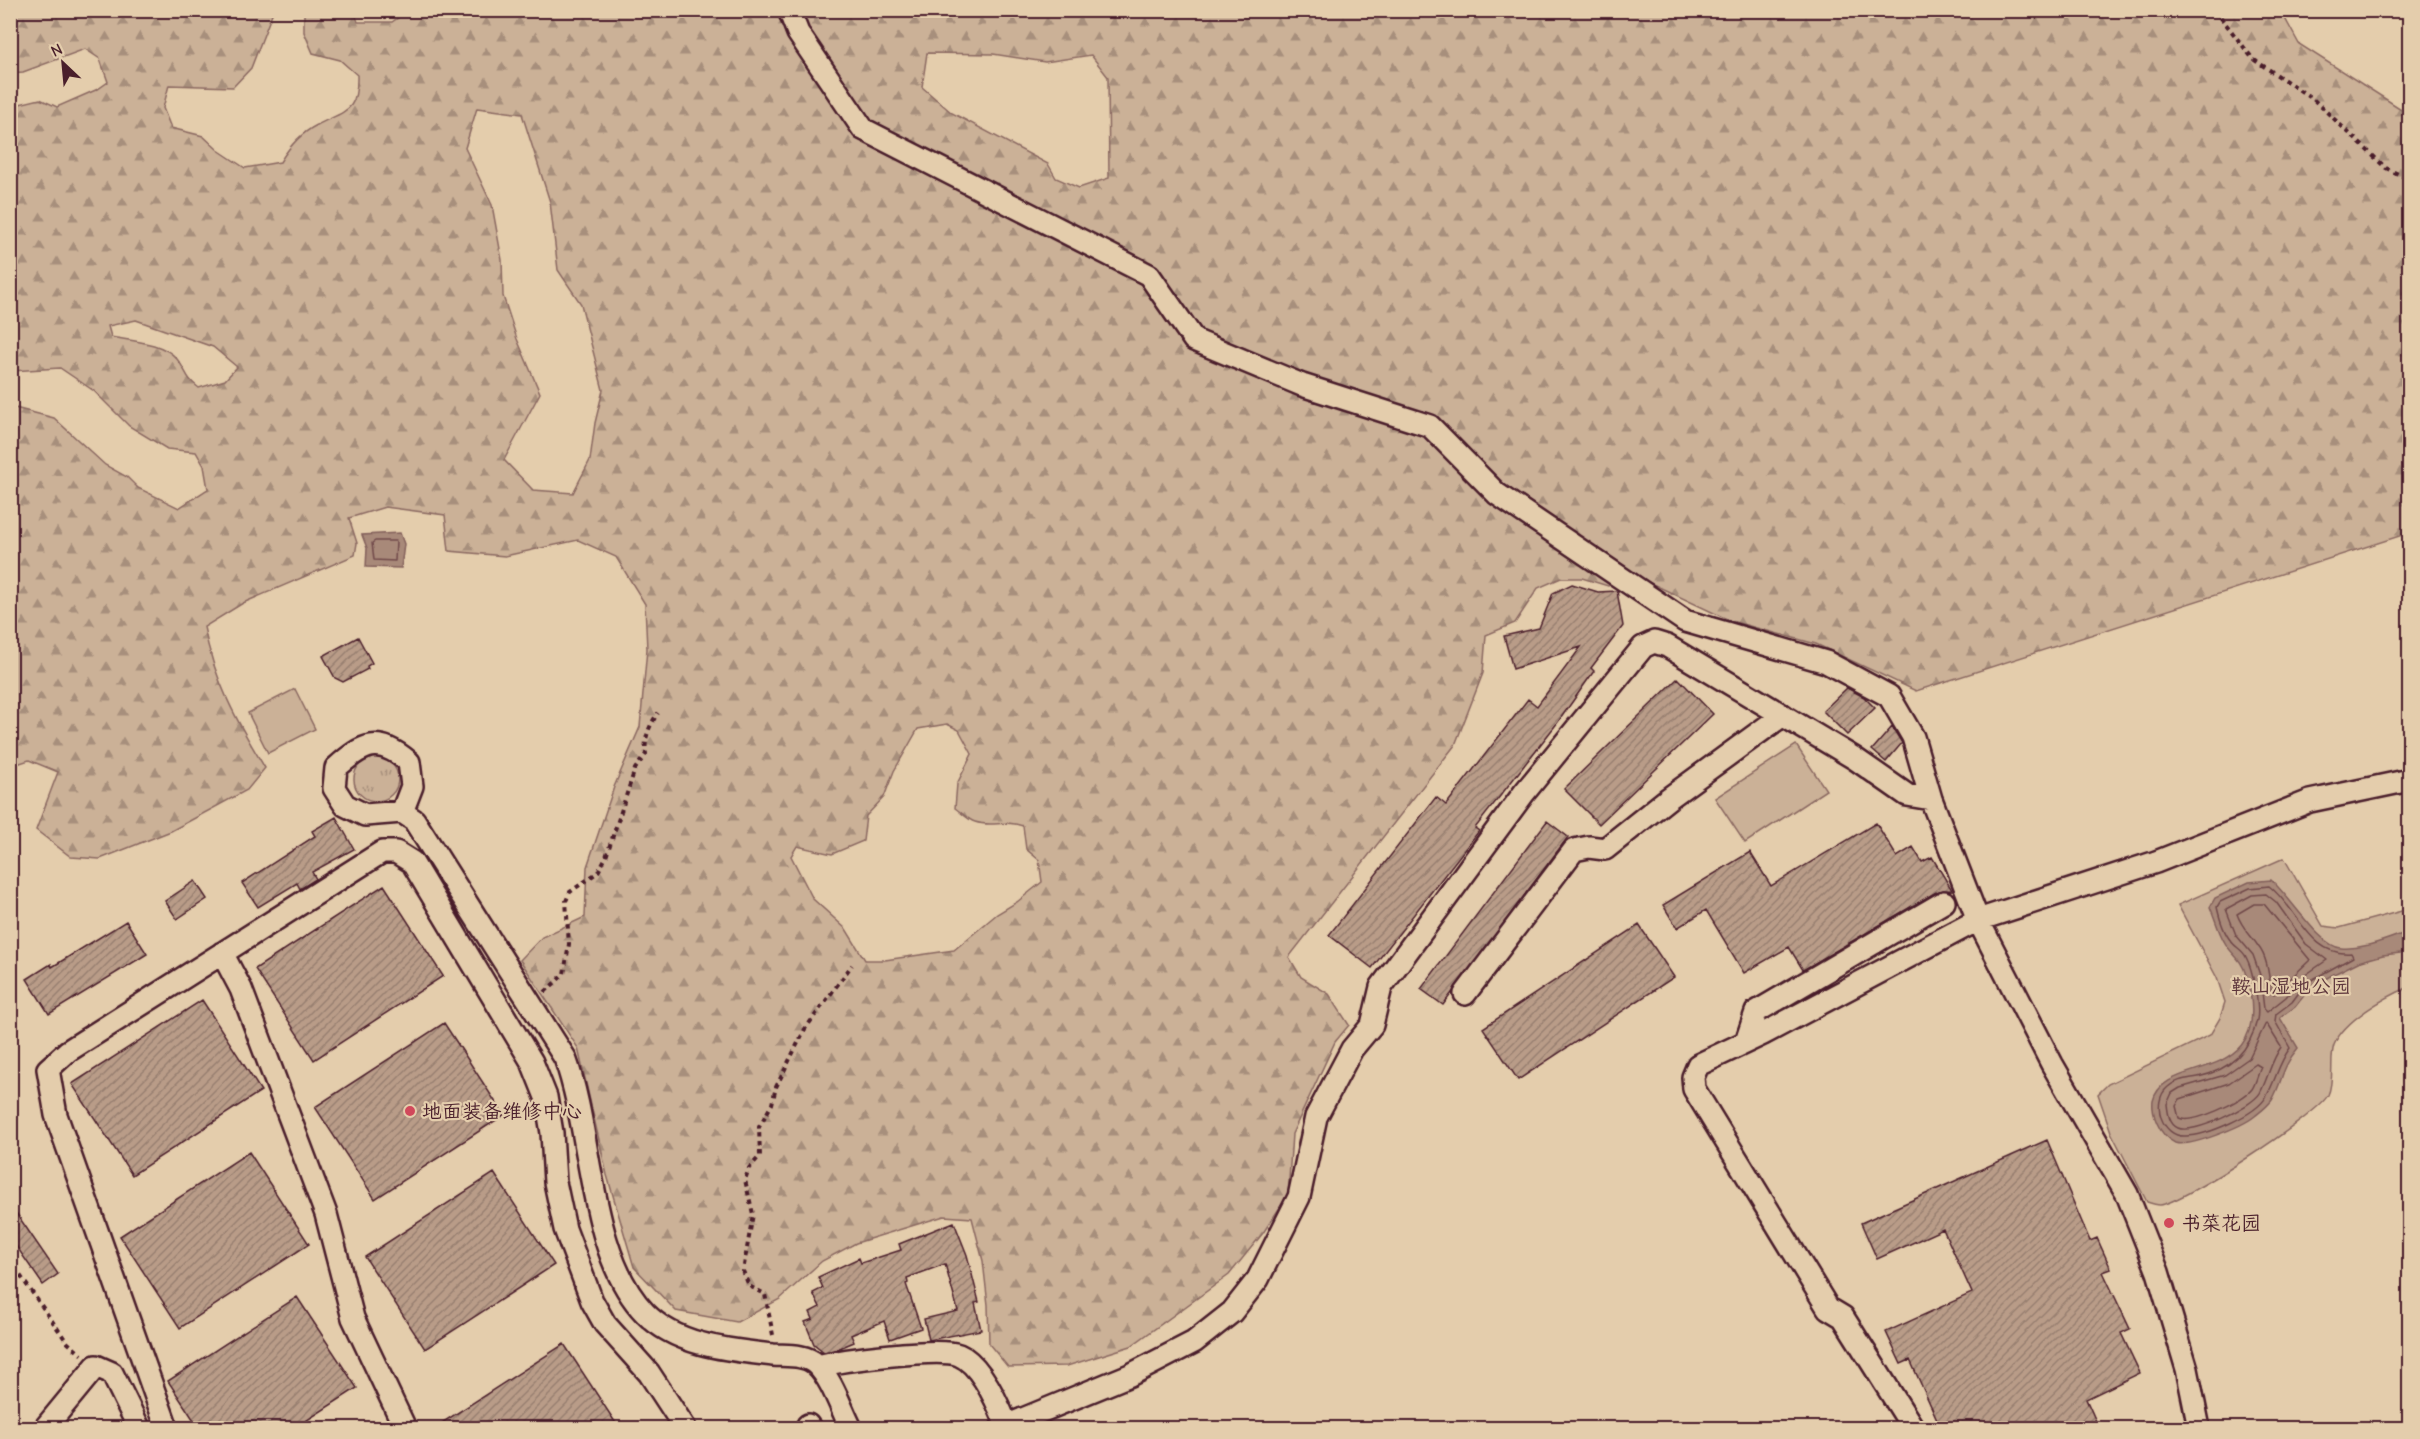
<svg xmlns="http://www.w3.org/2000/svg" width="2420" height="1439" font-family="'Comic Neue','LXGW WenKai TC',sans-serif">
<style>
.grass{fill:url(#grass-tufts);stroke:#8a6861;stroke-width:1.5}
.forest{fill:url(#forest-firs);stroke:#8a6861;stroke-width:1.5;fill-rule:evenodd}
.green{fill:#cbb197;stroke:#8a6861;stroke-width:1.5}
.water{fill:#a88979;stroke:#825f5a;stroke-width:1.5}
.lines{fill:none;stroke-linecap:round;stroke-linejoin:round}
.shore{stroke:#70494a;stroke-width:1.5}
.building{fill:url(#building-hatch);stroke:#4a1f2b;stroke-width:1.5}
.minor-casing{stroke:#4a1f2b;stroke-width:26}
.path{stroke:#4a1f2b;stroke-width:4;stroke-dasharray:4.5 4.5;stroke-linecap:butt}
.minor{stroke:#e4cdac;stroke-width:21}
.poi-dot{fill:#d1495b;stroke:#e4cdac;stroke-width:2}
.labels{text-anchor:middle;stroke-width:4.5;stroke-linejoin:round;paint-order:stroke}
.park-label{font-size:20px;fill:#5d353b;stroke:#e4cdac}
.poi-label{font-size:20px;fill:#4a1f2b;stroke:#e4cdac;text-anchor:start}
</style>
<defs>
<pattern id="grass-tufts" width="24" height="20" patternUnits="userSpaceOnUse" patternTransform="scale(1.5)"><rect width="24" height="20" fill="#cbb197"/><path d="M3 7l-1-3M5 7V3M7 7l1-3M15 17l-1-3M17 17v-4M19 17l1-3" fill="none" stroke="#a78f7b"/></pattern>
<pattern id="forest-firs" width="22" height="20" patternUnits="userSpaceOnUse" patternTransform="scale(1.5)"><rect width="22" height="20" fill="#cbb197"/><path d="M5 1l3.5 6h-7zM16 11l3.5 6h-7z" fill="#a78f7b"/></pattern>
<pattern id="building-hatch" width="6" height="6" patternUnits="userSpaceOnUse" patternTransform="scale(1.5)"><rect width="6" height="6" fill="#b99c88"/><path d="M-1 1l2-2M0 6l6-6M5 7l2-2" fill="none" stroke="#987f6f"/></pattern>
</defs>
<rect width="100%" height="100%" fill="#e4cdac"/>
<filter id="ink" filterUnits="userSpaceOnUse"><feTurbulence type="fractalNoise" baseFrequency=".0167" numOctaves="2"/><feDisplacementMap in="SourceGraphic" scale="12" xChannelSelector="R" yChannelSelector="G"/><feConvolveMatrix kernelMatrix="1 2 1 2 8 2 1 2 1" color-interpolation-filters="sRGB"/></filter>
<g filter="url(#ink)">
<path class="grass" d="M354 779a22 22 0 1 1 44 0a22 22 0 1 1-44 0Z"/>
<path class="forest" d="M304 10 354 11 358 22H392L409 10 2281 11 2299 44 2409 114V533L1916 691 1816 644 1731 621 1640 578 1608 586 1582 578H1561L1538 588 1515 623 1486 635 1483 673 1455 745 1289 957 1301 977 1329 994 1349 1025 1335 1042 1292 1134 1288 1195 1263 1233 1229 1275 1131 1346 1067 1366 1008 1367 989 1344 988 1305 983 1261 972 1218 944 1216 856 1243 822 1261 780 1299 737 1322 676 1311 634 1267 607 1175 578 1048 520 960 542 937 585 917 587 867 614 787 640 727 647 649 645 604 616 557 578 540 505 556 449 551 445 515 385 507 349 518 357 543 355 555 243 603 204 627C214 680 237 722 265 768L247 790 171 831 100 859 71 857 36 830 58 772 29 760 11 766V407L54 418 105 465 127 477 138 488 179 508 208 489 204 466 196 452 167 449 129 426 94 391 60 368 11 371V106L40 99 57 107 98 89 108 82 100 59 85 49 23 72 11 73V11H273L251 68 233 87 169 85 163 108 171 128 203 136 218 150 245 168 280 162C289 147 301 133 317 125 346 110 358 112 357 75L340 60 313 53 304 32ZM927 53 993 54 1045 62 1091 55 1108 77 1109 178 1079 188 1056 178 1048 164 952 113 922 87ZM477 108 522 114 550 202 558 270 581 304 603 390 595 423 590 460 573 493 533 490 504 460 540 393 517 339 503 296 502 260 492 205 465 148ZM136 320 213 347 237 367 225 380 199 388C185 378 187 371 177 359 163 342 132 341 111 337L108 326ZM947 724 959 730 972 754 957 784 955 808C961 812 968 820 975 822 993 828 1004 819 1023 826L1026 849 1039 860 1042 882 1017 902 997 914 954 950 885 960H865L846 929 813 899 791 856 797 846 832 854 863 841 866 816 884 797 894 771 918 729Z"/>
<path class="green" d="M295 689 315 729 268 753 248 713Z
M1796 745 1826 790 1745 843 1715 798Z
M2284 858 2323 926 2339 928 2409 909V987C2386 997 2344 1020 2334 1045 2329 1060 2335 1080 2328 1095 2318 1115 2183 1203 2160 1205 2157 1205 2150 1203 2147 1202L2111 1132 2098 1094 2108 1084 2210 1035 2220 1018 2225 1002 2217 978 2178 905Z"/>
<path class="water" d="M400 533 404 544 401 568 366 567 367 548 362 535Z
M2271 880C2290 896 2320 947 2341 948 2364 950 2388 938 2409 932V952L2383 955 2358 962 2332 975 2310 988 2295 1007 2280 1018 2298 1048C2281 1068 2283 1081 2272 1100 2268 1106 2260 1112 2255 1116 2243 1126 2190 1148 2175 1143 2166 1139 2160 1130 2157 1123 2154 1117 2152 1107 2153 1101 2164 1052 2279 1090 2246 975 2241 957 2231 955 2224 941 2218 931 2215 918 2210 907L2215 898 2249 882Z"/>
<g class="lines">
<path class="shore" d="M375 541H396L395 561 374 560 372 543Z
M2269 886C2299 909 2309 957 2351 953L2353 957 2306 983 2292 1002 2276 1014 2275 1021 2290 1048C2278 1064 2276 1080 2266 1097 2256 1115 2206 1136 2186 1136 2162 1138 2150 1102 2168 1087 2177 1079 2188 1079 2198 1077 2230 1070 2250 1051 2257 1020 2260 1006 2253 970 2246 957 2243 950 2235 947 2231 941 2224 933 2219 916 2217 907L2220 902 2250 888Z
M2266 894 2276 902 2306 944 2327 960 2301 978 2286 997 2267 1012 2264 1009 2260 975 2253 955 2236 935 2226 909 2252 895Z
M2264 904 2310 960 2274 994 2271 992C2269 977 2268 958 2258 946 2250 934 2242 928 2237 914L2254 904Z
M2266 1023 2281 1047C2271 1061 2268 1078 2260 1093 2252 1107 2193 1135 2178 1128 2169 1124 2168 1113 2167 1104L2172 1093 2180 1088 2225 1075 2249 1058Z
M2256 1064 2261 1067C2258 1073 2256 1083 2252 1089 2243 1101 2192 1125 2179 1118L2176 1106 2180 1099 2229 1083Z"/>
</g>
<path class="building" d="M1572 584 1598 592 1617 591 1623 626 1591 668 1594 671 1558 722 1475 828 1479 831 1372 968 1329 935 1436 797 1446 805 1528 699 1537 706 1581 647 1513 669 1504 636 1539 628 1553 593Z
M358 637 372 663 367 666 368 669 343 682 335 678 323 656Z
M1678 678 1713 714 1599 824 1564 789Z
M1847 688 1864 697 1875 708 1847 735 1823 711Z
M1892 727 1902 743 1886 762 1872 750Z
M336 817 354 849 312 872 316 879 300 889 297 883 258 907 242 883 315 836 312 831Z
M1547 821 1568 837 1443 1005 1421 989Z
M1876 823 1897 857 1913 847 1922 862 1932 857 1952 890 1938 891 1803 970 1789 947 1744 973 1706 910 1677 928 1663 905 1750 852 1771 886Z
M195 881 207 899 177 919 165 901Z
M384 885 443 976 314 1060 255 969Z
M126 921 147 954 49 1014 27 979 51 964 52 967Z
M1639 925 1674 977 1518 1080 1483 1028Z
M202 1000 261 1091 132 1175 72 1084Z
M444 1023 504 1115 375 1199 315 1107Z
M2047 1140 2090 1241 2097 1238 2111 1269 2103 1272 2130 1329 2121 1333 2140 1373 2086 1399 2099 1428H1941L1910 1360 1901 1364 1886 1332 1972 1293 1943 1229 1877 1259 1861 1223Z
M249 1152 309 1244 180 1328 120 1236Z
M494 1173 554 1265 425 1349 365 1257Z
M10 1204 58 1274 43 1285 10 1237Z
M954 1222 967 1255 979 1302 975 1303 981 1330 929 1340 924 1319 958 1311 945 1264 907 1278 908 1283 906 1284 921 1328 890 1339 884 1321 851 1335 854 1342 835 1350 824 1352 814 1344 805 1322 813 1319 810 1312 820 1307 813 1293 823 1288 818 1277 859 1258 861 1263 901 1250 899 1244Z
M297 1297 357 1388 295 1428H199L168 1381Z
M564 1344 619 1428H434Z"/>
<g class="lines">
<g class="minor-casing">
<path id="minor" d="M789 10 798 33 863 129 1149 275 1194 340 1302 385 1430 426 1497 494 1685 621 1826 662 1889 696 1913 737 1931 799 1978 920 2052 1064 2127 1194 2158 1272 2187 1369 2199 1428
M402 812 412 786 409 762C378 736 364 743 336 768L334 788 345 805 365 815 402 812 414 820 565 1058C593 1134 588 1254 645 1313 677 1346 729 1350 773 1355 787 1356 805 1354 816 1364 832 1379 841 1409 851 1428
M222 953 241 989 326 1214 353 1318 405 1428
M1465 994 1574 850 1589 847 1605 849 1669 798 1783 715
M1746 1042 1756 1012 1944 902
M818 1366C841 1360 939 1347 959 1355 981 1364 999 1406 1007 1426
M808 1425 810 1428
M45 1428 96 1366 112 1373 139 1428
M167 1428 56 1115 48 1069 68 1051 382 852H396L412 862 532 1062 546 1097 552 1133 555 1182 565 1229 592 1301 605 1324 649 1373 685 1428
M1001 1428 1130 1375 1194 1342 1232 1312 1258 1279 1299 1197 1316 1117 1352 1049 1372 1025 1381 987 1524 793 1643 647 1654 642 1667 646 1854 758 1907 795 1931 799
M1913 1428 1843 1317 1828 1308 1694 1089 1693 1077 1698 1065 1763 1034 1978 920 2156 862 2310 801 2410 780"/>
</g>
<path class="path" d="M2215 10 2253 59 2313 99 2386 168 2410 180
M545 992 564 974 569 944 566 901 570 892 598 872 606 857 635 769 646 754C644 738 649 726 658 713
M10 1261 67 1342 82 1355
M773 1335 765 1294 749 1286 743 1271 753 1214 745 1180 749 1168 760 1156 759 1127 772 1104 776 1087 805 1029 852 965"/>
<use href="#minor" class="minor"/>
</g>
</g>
<g class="poi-dot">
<circle cx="410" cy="1111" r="6"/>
<circle cx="2169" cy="1223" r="6"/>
</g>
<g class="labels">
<g class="park-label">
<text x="2291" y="993">鞍山湿地公园</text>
</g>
<g class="poi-label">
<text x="422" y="1118">地面装备维修中心</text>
<text x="2181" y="1230">书菜花园</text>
</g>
</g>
<rect width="2420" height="1439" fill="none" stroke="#e4cdac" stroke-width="36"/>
<rect x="18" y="18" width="2384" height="1403" fill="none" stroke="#4a1f2b" stroke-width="2" filter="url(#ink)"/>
<g transform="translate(63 63) rotate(334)" stroke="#e4cdac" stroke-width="4.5" paint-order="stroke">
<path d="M0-4.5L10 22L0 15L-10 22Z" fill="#4a1f2b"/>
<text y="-9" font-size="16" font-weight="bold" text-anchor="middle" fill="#4a1f2b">N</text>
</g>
</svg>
